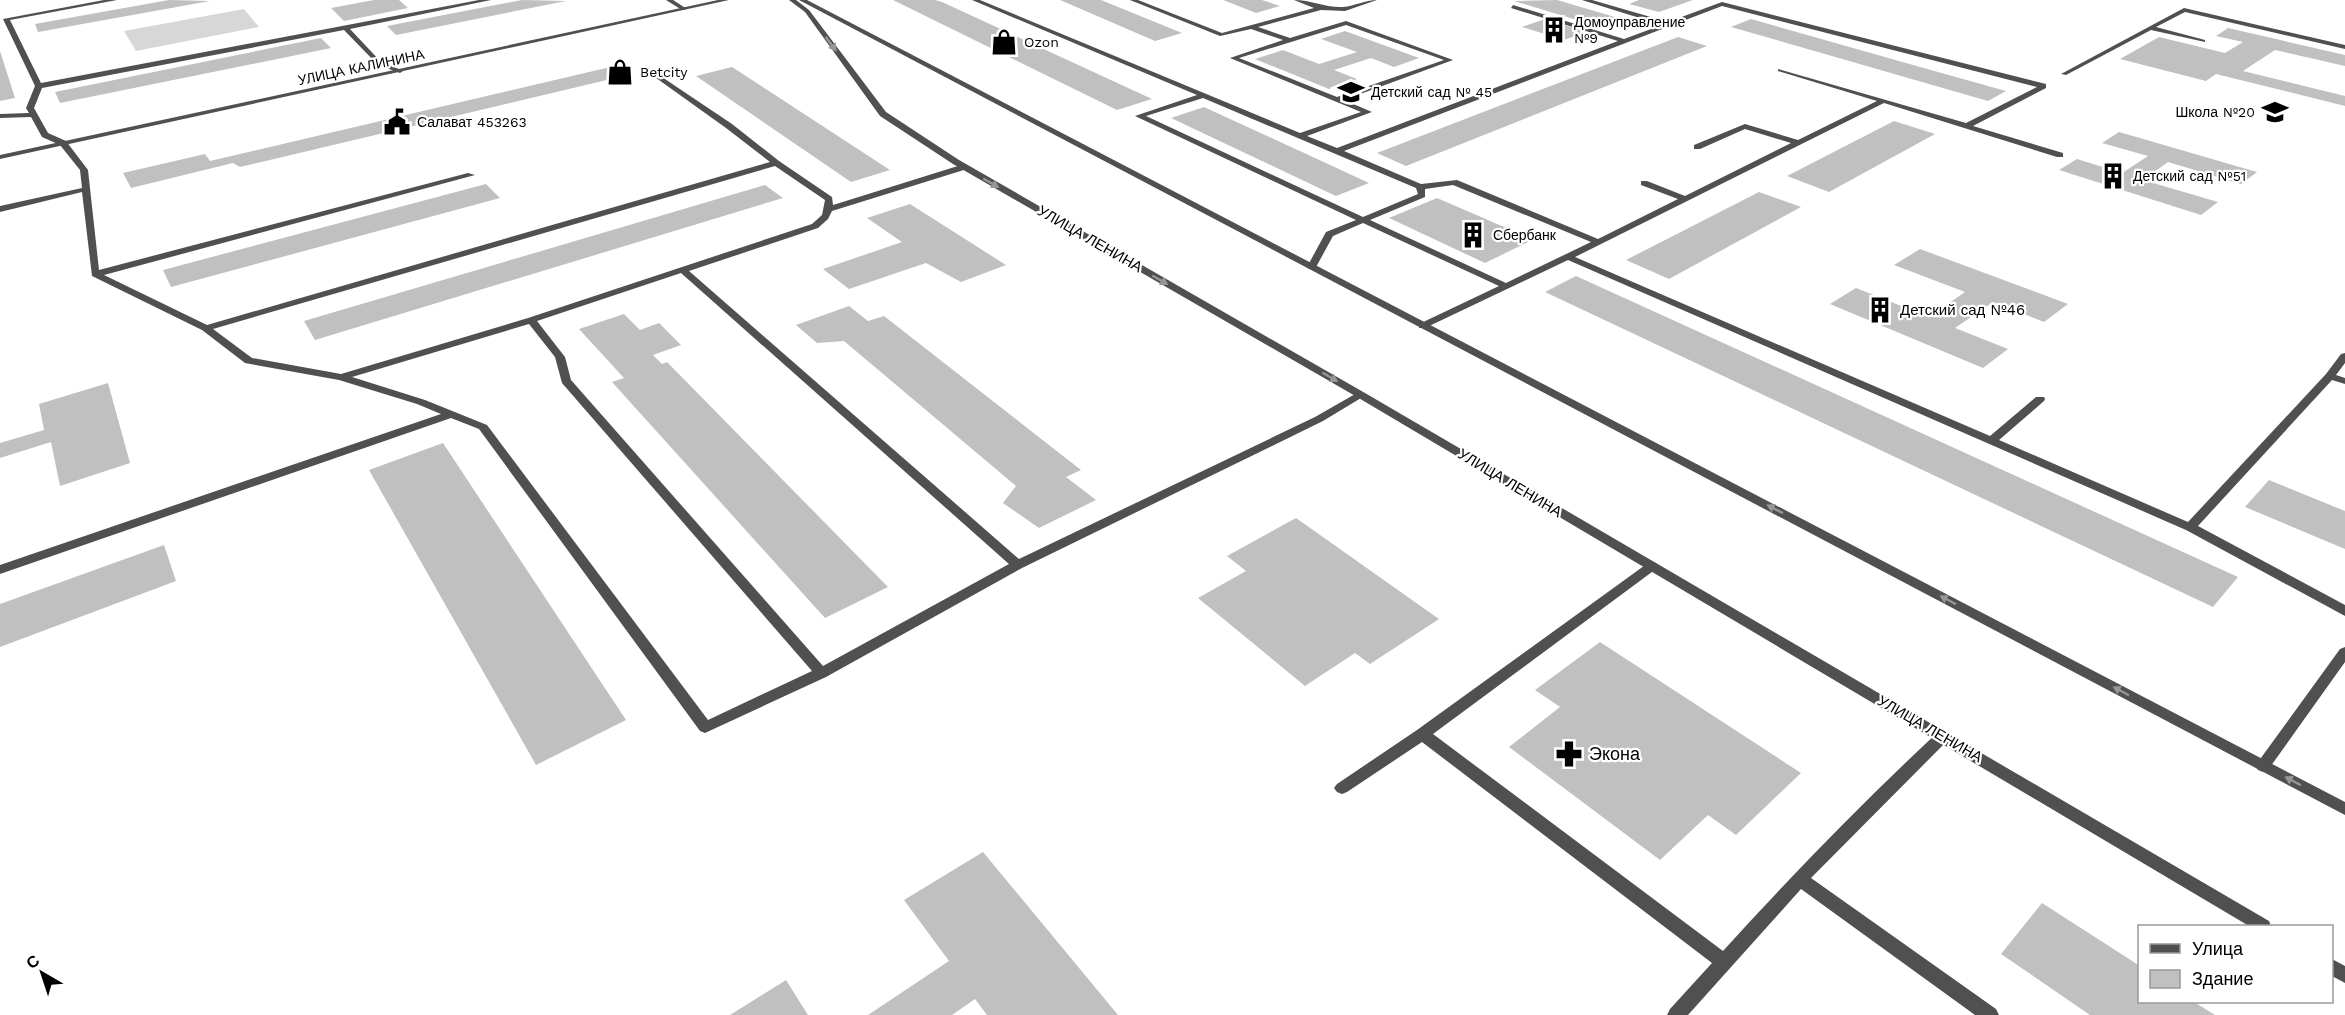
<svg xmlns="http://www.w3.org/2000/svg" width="2345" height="1015" font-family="'Work Sans',sans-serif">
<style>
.green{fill:#d7d7d7}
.building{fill:#c0c0c0}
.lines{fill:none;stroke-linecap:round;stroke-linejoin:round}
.service{fill:#505050;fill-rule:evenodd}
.minor{fill:#505050;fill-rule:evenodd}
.tertiary{fill:#505050;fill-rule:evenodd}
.oneway{fill:#969696}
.labels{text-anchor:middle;stroke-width:4.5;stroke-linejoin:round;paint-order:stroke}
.far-poi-label{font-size:14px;fill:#000;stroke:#fff;text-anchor:start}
.far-street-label{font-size:14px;fill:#000;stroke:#fff}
.street-label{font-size:15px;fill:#000;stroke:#fff}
.poi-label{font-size:15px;fill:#000;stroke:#fff;text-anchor:start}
.near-poi-label{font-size:18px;fill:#000;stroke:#fff;text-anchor:start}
</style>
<rect width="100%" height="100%" fill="#fff"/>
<path class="green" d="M244 9 259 27 136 51 124 31Z"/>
<path class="building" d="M169 0 210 1 38 32 35 24Z
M374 0H399L408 8 344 21 331 8Z
M522 0 566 1 396 35 387 26Z
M893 0H935L942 2 1152 99 1117 110Z
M1060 0H1101L1182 33 1155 41Z
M1223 0H1262L1280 6 1256 13Z
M1557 0 1625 20 1603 28 1514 1Z
M1639 0H1693L1659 12 1629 4Z
M1545 19 1587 32 1564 40 1522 27Z
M1751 19 1913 65 2006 91 1988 101 1731 27Z
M2228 28 2345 55V66L2275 50 2243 71 2345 96V106L2216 74 2206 81 2120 59 2159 37 2225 53 2243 42 2216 36Z
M1345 31 1419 58 1394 67 1371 58 1334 70 1357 79 1329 89 1255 59 1283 50 1319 64 1357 52 1321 39Z
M1678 37 1707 46 1406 166 1377 153Z
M321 38 331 48 60 103 55 92Z
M0 51 15 98 0 101Z
M619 65 632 74 240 167 233 163 131 188 123 173 205 154 210 161Z
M732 67 890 170 851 182 696 76Z
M1204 107 1341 170 1369 183 1336 196 1171 118Z
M1894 121 1935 134 1829 192 1787 176Z
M2119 132 2257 172 2241 184 2168 162 2143 180 2218 202 2201 215 2059 170 2077 159 2122 173 2148 156 2102 143Z
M486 184 500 198 171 287 163 270Z
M765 185 783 198 315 340 304 321Z
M1759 192 1801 207 1669 279 1626 260Z
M1437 198 1511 230 1532 240 1485 263 1389 218Z
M910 204 1006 265 961 282 926 263 849 289 823 269 902 242 867 218Z
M1920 249 2068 304 2044 322 1993 302 1955 328 2008 349 1983 368 1830 304 1856 288 1929 317 1965 292 1894 265Z
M1576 276 2238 577 2213 607 1545 292Z
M849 306 868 321 884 316 1081 470 1066 477 1096 500 1039 528 1003 503 1016 486 844 341 817 343 796 325Z
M624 314 640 330 659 323 681 345 653 355 662 364 667 362 888 587 825 618 612 382 624 378 579 329Z
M108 383 130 463 60 486 51 442 0 458V443L44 430 39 404Z
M443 443 626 720 536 765 369 470Z
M2269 480 2345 511V549L2245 507Z
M1296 518 1439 619 1370 664 1355 653 1305 686 1198 598 1246 571 1227 556Z
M164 545 176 581 0 647V604Z
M1600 642 1801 773 1736 835 1708 815 1660 860 1509 747 1560 707 1535 690Z
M983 852 1118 1015H987L975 999 952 1015H868L949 961 904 900Z
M2042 903 2140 966V1002H2194L2215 1015H2090L2001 954Z
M786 980 808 1015H730Z"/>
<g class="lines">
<path class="service" d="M104 0H117L10 20 41 83 479 0H491L350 29 382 63 402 70 403 71 400 73 378 65 344 30 42 88 34 108 48 133 66 141 88 170 99 270 468 173 475 175 104 275 207 325 770 162 726 128 645 70 644 69 647 67 732 124 779 161 832 197 833 205 961 165H967V169L832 211 828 219 818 228 689 271 1019 559 1315 417 1357 393H1365L1366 395 1323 421 1022 568 826 677 705 733 700 731 479 429 451 418 0 574V565L441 414 417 404 339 380 245 363 202 330 92 276 82 192 0 212V206L82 188 80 170 60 145 42 137 31 117 0 118V114L29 113 26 108 35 86 3 19ZM775 166 825 200 822 215 812 224 528 318 341 374 252 358 213 329ZM681 273 1009 564 823 666 571 380 565 357 537 321ZM529 324 555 357 562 383 812 671 708 720 487 425 425 400 352 377Z
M972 0H980L1300 133 1361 112 1230 58 1283 40 1251 29 1220 36 1130 0H1138L1222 33 1314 8 1294 0C1311 0 1326 8 1343 7 1355 6 1365 0 1377 0L1345 11 1321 10 1258 27 1290 38 1346 21 1453 60 1344 100 1372 112 1307 136 1337 148 1618 41 1511 8 1513 5 1624 39 1662 25 1582 0H1592L1668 22 1722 2 2046 84V88L1973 126 2063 153V157H2057L1884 103 1575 257 1990 436 2036 397H2044L2045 399 2044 401 1999 440 2188 522 2326 374 2341 354 2345 353V363L2336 375 2345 378V384L2332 380 2198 526 2345 605V616L2186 530 1568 260 1425 328H1419V324L1499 286 1363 223 1333 236 1315 269H1309L1307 267 1326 232 1356 220 1135 116 1197 95ZM1722 6 2037 87 1966 123 1778 69V71L1877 101 1798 140 1745 124 1694 145V149H1700L1745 129 1791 143 1685 196 1647 181H1641V185L1678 199 1598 239 1457 180 1421 184 1344 151ZM1346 25 1444 60 1337 97 1239 58ZM1203 98 1416 188 1418 194 1363 217 1146 116ZM1453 185 1591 242 1506 283 1370 220 1425 197V189Z
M2184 8 2345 45V49L2185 12 2156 27 2205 40V42L2151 30 2066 75 2061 74Z
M1652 562 1656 563 1658 566 1656 569 1433 734 1723 951C1792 875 1863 802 1938 732L1943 730 1948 732 1950 736 1948 740 1811 878 1996 1009 1999 1015H1975L1801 889 1688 1015H1667L1670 1009 1712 963 1422 742 1347 792 1342 794 1337 792 1334 788 1337 784 1417 730 1648 563Z
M2345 647V662L2268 770 2263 772 2258 770 2255 766 2258 762 2340 649Z"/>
<path class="minor" d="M666 0H673L687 9 682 10Z"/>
<path class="tertiary" d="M718 0H729L0 159V155Z
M789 0H796L809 10 886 112 959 160 1365 393 2269 921 2271 926H2249L1357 397 953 164 880 116 805 12Z
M799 0H807L2345 802V815Z
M2332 959 2345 966V983L2332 976Z"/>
</g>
<defs><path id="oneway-solid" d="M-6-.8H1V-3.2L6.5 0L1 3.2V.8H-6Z" transform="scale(1.5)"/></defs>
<g class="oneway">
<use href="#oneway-solid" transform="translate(831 44) rotate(53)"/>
<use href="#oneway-solid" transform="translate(991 183) rotate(30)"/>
<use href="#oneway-solid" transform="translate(1160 280) rotate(30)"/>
<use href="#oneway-solid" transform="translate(1330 377) rotate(30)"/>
<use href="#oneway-solid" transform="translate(1775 509) rotate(-153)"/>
<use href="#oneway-solid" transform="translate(1948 600) rotate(-152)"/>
<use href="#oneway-solid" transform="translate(2121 691) rotate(-152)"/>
<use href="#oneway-solid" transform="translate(2293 781) rotate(-152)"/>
</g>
<defs>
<g id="building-bare" transform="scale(2.07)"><path d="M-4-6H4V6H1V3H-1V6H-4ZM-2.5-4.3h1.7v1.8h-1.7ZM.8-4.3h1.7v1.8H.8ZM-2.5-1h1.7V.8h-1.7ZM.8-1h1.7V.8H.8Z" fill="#000" stroke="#fff" stroke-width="2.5" paint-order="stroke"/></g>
<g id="shop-bare" transform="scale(2.07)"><path d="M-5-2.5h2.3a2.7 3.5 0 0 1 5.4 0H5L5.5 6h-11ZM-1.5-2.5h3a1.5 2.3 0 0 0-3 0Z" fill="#000" stroke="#fff" stroke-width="2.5" paint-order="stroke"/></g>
<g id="school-bare" transform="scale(2.07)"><path d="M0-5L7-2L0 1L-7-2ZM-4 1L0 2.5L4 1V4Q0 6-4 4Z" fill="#000" stroke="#fff" stroke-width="2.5" paint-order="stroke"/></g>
<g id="civic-bare" transform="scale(2.07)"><path d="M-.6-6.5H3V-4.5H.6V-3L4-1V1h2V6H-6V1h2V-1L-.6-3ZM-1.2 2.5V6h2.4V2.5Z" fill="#000" stroke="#fff" stroke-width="2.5" paint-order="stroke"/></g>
<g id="pharmacy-bare" transform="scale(2.07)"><path d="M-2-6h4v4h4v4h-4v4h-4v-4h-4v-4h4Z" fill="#000" stroke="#fff" stroke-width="2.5" paint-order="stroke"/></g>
</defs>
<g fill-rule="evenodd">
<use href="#building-bare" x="1554" y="30"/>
<use href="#shop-bare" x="1004" y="42"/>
<use href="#shop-bare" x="620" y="72"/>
<use href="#school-bare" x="1351" y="92"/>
<use href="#school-bare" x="2275" y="112"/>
<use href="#civic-bare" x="397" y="122"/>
<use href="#building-bare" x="2113" y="176"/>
<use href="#building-bare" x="1473" y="235"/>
<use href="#building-bare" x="1880" y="310"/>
<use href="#pharmacy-bare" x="1569" y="754"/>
</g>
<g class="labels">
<g class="far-poi-label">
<text x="1574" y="27">Домоуправление<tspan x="1574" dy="16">№9</tspan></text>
<text x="1024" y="47">Ozon</text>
<text x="640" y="77">Betcity</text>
<text x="1371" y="97">Детский сад № 45</text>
<text x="2255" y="117" text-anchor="end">Школа №20</text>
<text x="417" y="127">Салават 453263</text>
<text x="2133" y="181">Детский сад №51</text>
<text x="1493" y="240">Сбербанк</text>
</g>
<g class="far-street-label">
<text transform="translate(361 67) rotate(-12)" y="5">УЛИЦА КАЛИНИНА</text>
</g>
<g class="street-label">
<text transform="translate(1090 239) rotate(30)" y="5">УЛИЦА ЛЕНИНА</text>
<text transform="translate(1510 483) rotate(31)" y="5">УЛИЦА ЛЕНИНА</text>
<text transform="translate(1930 729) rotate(30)" y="5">УЛИЦА ЛЕНИНА</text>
</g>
<g class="poi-label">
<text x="1900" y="315">Детский сад №46</text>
</g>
<g class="near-poi-label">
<text x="1589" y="760">Экона</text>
</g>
</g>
<rect x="2138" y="925" width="195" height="78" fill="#ffffff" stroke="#999999" stroke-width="1.5"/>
<rect x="2150" y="944" width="30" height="9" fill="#505050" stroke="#999999" stroke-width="1.5"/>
<text x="2192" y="955" font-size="18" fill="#000000">Улица</text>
<rect x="2150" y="970" width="30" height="18" fill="#c0c0c0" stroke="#999999" stroke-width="1.5"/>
<text x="2192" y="985" font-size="18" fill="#000000">Здание</text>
<g transform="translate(42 973) rotate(321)" stroke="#ffffff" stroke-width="4.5" paint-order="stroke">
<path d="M0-4.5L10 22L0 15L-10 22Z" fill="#000000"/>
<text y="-9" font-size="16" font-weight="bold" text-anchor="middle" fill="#000000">С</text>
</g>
</svg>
